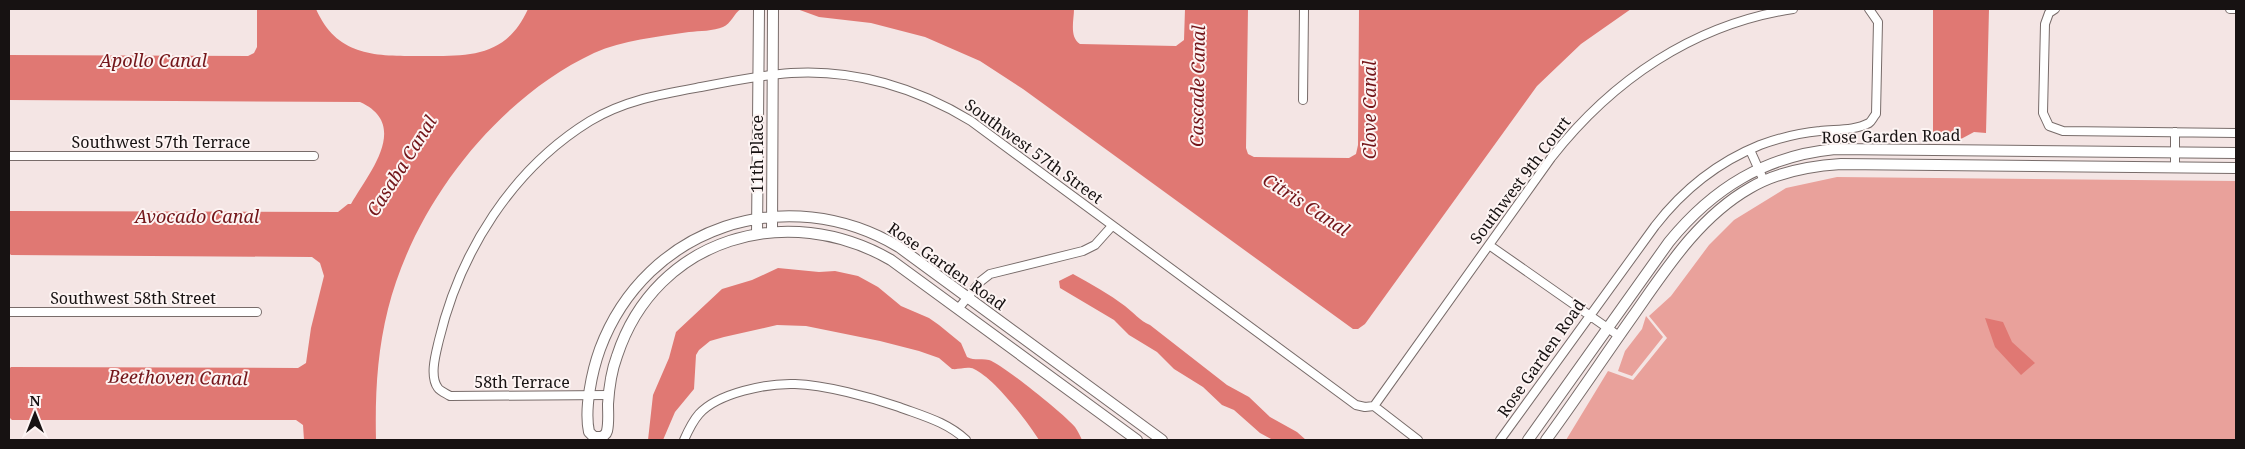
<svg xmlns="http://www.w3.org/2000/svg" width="2245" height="449" font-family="'Noto Serif',serif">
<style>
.green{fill:#e9a19b}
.water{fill:#e07873}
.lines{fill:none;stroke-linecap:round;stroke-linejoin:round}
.minor-casing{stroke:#786c6a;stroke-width:10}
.tertiary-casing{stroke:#786c6a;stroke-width:12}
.minor{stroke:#fff;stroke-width:8}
.tertiary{stroke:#fff;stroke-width:10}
.labels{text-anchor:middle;stroke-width:4;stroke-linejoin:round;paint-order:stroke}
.street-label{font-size:16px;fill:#171212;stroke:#fdf4f3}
.water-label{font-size:18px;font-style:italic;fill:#731519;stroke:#fdf4f3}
</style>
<rect width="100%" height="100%" fill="#f4e5e4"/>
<path class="green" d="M1837 177 2236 181V440H1566L1608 371 1633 380 1667 338 1649 316 1671 296 1709 245 1734 220 1786 188Z
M1646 316 1663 337 1632 376 1618 371 1625 351 1642 329Z"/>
<path class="water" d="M257 9H316C337 57 376 56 422 56 468 56 506 58 528 9H741C734 13 731 24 723 27 714 31 699 31 689 32 657 37 623 40 594 53 496 99 414 205 388 309 377 353 375 395 376 440H304L303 425 296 420H12L9 417V369L11 367 298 368 306 363 311 328 324 276 320 263 312 257 11 255 9 253 10 211 338 212 348 204H351C368 174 411 125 360 102L9 100V55L248 56 254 53 257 47Z
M797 9H1074C1074 20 1069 37 1080 44L1176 46 1184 40 1185 9H1248L1246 148 1248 154 1254 157 1349 158 1356 154 1358 145 1359 9H1631L1581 44 1537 86 1365 324 1358 329H1353L1023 89 980 61 925 37 871 23 819 17Z
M1933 9H1989L1986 133 1974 132 1961 139H1954L1948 134H1933Z
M778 268 819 272 835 271 858 276 878 287 901 306 929 318 939 325 961 343 967 357C975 361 982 358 989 360 1002 364 1065 415 1075 427 1078 431 1080 436 1082 440H1039C1028 422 994 378 974 369 967 366 959 370 952 369L939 358 919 351 880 341 806 326 777 325 724 337 710 341 699 350 696 355 694 389 675 412 663 440H648L653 395 669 358 676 332 722 289 752 280Z
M1073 274C1091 284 1109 294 1125 306 1133 312 1140 321 1150 325L1227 385 1249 397 1270 417 1297 432 1306 440H1273L1260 433 1234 410 1222 405 1203 387 1174 369 1157 352 1129 335 1114 320 1060 288 1059 281Z
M1985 318 2003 322 2012 342 2035 363 2021 375 1995 347Z"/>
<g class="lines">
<g class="minor-casing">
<path id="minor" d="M2055 9 2049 13 2045 24 2043 113 2049 126 2063 131 2236 133
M2230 9H2236
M1303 100 1304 9
M2175 132V167
M1750 150 1764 181
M9 156H314
M1489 245 1619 336
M958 309 981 281 990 274 1083 251 1095 245 1112 226
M9 312H257
M609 395 450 396C447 394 440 391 438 388 429 376 436 353 439 340 460 252 512 169 590 121 625 100 662 94 701 87 731 81 761 75 791 73 855 69 917 88 971 121L1356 405 1365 407 1374 406
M1374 406 1551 158C1612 80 1694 24 1793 9
M1374 406 1418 440
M684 440C688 431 692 422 699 414 718 393 767 383 795 384 825 385 870 397 899 407 923 416 947 422 966 440
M1500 440 1655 226C1682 191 1718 162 1760 145 1779 138 1799 133 1820 131 1835 129 1854 131 1869 123 1872 121 1873 117 1876 114L1878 22 1869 9"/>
</g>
<g class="tertiary-casing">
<path id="tertiary" d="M772 232 773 9
M757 234 759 9
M1137 440 891 260C788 200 656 237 617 356 611 372 609 388 608 404 608 413 609 423 607 431 606 435 605 434 602 437H594L589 432C584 409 592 371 600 349 646 226 787 180 899 247L1162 440
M1528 440 1669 242C1713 188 1765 156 1835 149L2236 153
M1546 440C1576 399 1604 357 1633 316 1666 269 1699 217 1750 188 1777 172 1810 166 1841 164L2236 168"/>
</g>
<use href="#minor" class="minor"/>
<use href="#tertiary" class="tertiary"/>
</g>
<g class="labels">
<g class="street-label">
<text transform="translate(1891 136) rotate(-1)" y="6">Rose Garden Road</text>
<text x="161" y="148">Southwest 57th Terrace</text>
<text transform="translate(1034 151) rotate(36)" y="6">Southwest 57th Street</text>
<text transform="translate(757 154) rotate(-90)" y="6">11th Place</text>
<text transform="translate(1520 180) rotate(-53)" y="6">Southwest 9th Court</text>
<text transform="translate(947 266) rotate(35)" y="6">Rose Garden Road</text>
<text x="133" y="304">Southwest 58th Street</text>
<text transform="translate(1541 358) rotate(-55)" y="6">Rose Garden Road</text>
<text x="522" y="388">58th Terrace</text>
</g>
<g class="water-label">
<text x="153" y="67">Apollo Canal</text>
<text transform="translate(1198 86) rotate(-89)" y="6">Cascade Canal</text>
<text transform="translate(1370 110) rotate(-90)" y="6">Clove Canal</text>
<text transform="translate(402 166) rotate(-58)" y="6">Casaba Canal</text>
<text transform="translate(1306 205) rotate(33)" y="6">Citris Canal</text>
<text x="197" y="223">Avocado Canal</text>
<text transform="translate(178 378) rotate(1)" y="6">Beethoven Canal</text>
</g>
</g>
<rect width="2245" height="449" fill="none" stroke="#171212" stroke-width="20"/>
<g transform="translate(35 414)" stroke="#fdf4f3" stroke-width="4" paint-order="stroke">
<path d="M0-4L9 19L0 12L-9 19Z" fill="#171212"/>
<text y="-8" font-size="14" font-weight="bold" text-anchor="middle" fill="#171212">N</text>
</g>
</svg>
